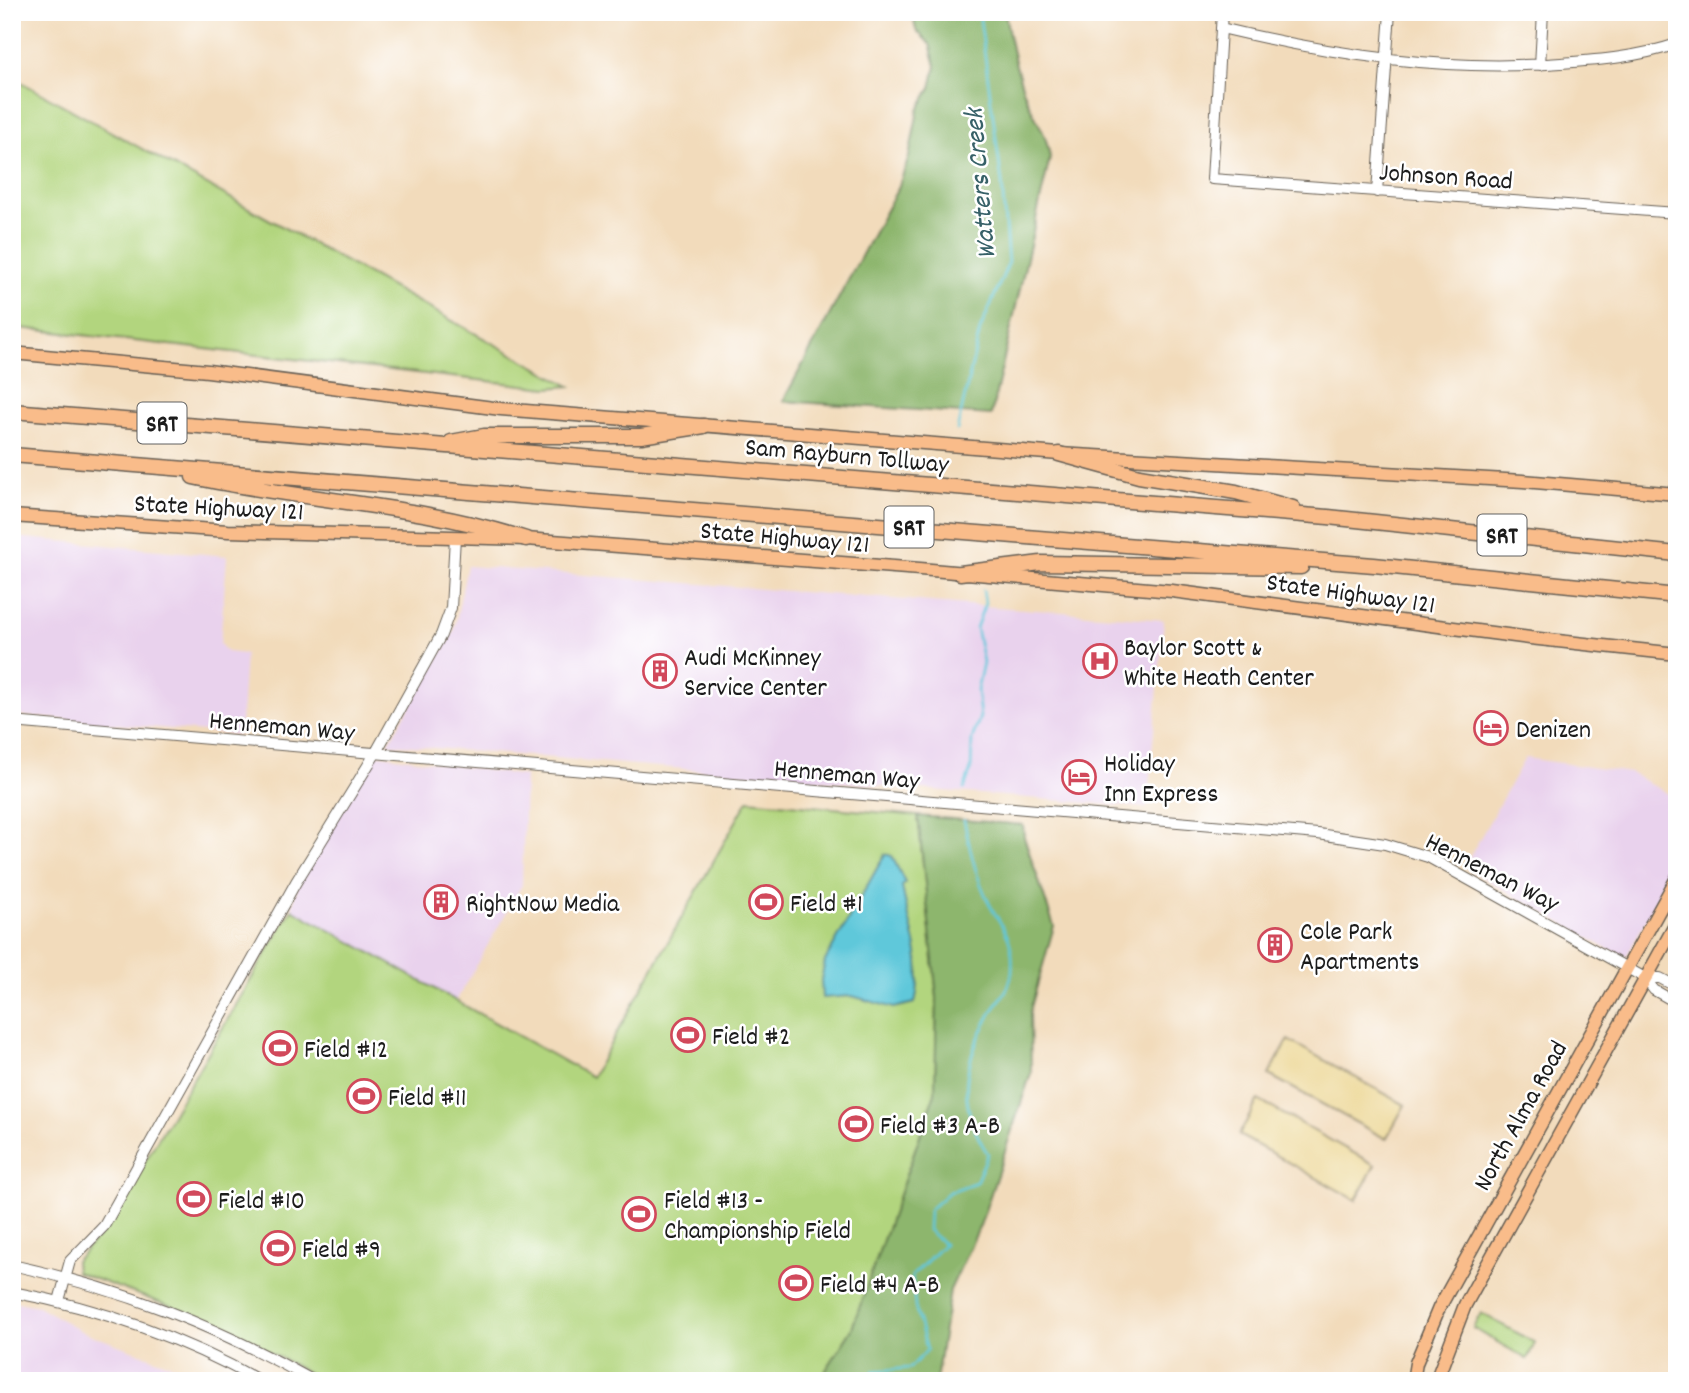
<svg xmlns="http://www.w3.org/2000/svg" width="1689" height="1393" font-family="Dekko,sans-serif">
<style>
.built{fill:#e9d2ed}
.green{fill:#b2d57e;stroke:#67784d;stroke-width:2}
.forest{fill:#8db66d;stroke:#546944;stroke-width:2}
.sand{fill:#eeda9e;stroke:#857b5d;stroke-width:2}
.water{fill:#5fc8da;stroke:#3e727b;stroke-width:2}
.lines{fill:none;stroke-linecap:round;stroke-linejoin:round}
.stream{stroke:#5fc8da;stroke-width:2.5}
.minor-casing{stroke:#675f54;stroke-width:12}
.major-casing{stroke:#675f54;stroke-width:15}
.highway-casing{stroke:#675f54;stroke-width:17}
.minor{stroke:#fff;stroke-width:10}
.major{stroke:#f9bc8a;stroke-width:12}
.highway{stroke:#f9bc8a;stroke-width:14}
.labels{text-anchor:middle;stroke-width:5;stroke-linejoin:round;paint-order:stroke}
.shield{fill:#fff;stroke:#606060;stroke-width:2}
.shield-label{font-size:24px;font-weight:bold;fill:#1c1c1c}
.street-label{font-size:26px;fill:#1c1c1c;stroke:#fff}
.poi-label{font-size:26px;fill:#1c1c1c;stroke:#fff;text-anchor:start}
.water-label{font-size:28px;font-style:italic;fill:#376168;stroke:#fff}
</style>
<rect width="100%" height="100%" fill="#fff"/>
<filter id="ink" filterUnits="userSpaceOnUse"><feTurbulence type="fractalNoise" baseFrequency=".0143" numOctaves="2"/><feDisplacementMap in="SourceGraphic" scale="14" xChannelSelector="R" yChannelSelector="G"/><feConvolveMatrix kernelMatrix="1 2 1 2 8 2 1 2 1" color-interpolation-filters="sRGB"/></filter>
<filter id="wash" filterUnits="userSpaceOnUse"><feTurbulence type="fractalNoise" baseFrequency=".00686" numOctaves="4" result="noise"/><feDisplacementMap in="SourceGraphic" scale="28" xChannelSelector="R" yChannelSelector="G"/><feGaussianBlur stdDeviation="1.57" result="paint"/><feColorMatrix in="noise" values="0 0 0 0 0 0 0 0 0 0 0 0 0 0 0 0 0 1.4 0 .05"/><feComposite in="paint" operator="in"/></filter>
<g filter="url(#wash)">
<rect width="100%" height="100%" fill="#f2dbbb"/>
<path class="built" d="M12 537 227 556 220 644 227 652 245 654 240 735 12 715Z
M467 566 1164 620 1147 808 388 744 454 631Z
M375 754 525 776 522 885 456 1001 292 909 301 873Z
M1525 758 1631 773 1677 799V864L1625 959 1464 867Z
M12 1301 38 1306 81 1331 214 1381H12Z"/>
<path class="green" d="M12 77 570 386 548 388 12 327Z
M748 800 918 816 937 998 935 1093 851 1331 819 1381H324L210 1321 76 1272 75 1261 106 1228 292 909 592 1077Z
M1481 1313 1535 1343 1527 1359 1473 1328Z"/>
<path class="forest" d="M912 12H1005C1010 43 1016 73 1028 102 1038 125 1046 131 1050 158L991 415 783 401 898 188 909 157 918 110 931 88 936 66 930 44 916 30Z
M918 816 1023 825 1024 837 1054 926 1030 1011 1031 1073 980 1226 950 1290 936 1381H819L851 1331 935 1093 937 998Z"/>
<path class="sand" d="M1288 1040 1405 1105 1386 1139 1269 1075Z
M1258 1100 1375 1165 1356 1200 1239 1135Z"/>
<path class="water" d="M885 854 892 856 905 883 902 886C909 929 926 957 915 1003L894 1008 852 996 822 998 821 980 825 961Z"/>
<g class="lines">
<path class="stream" d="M957 430 980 330 1008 264 1002 183 979 12
M964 789 971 769 972 739 980 717 977 690 983 662 976 628 985 603 983 590
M875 1381 873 1371 910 1368 927 1350 915 1306 912 1276 944 1244 928 1230 929 1210 949 1192 976 1182 988 1154C956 1105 962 1063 991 1014 999 999 1011 989 1012 971 1015 931 997 925 984 892 974 869 969 845 964 820"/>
</g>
</g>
<g filter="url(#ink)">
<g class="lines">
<g class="minor-casing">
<path id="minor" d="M1222 12 1212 179 1677 213
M1221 28C1334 55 1445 72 1561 63 1601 60 1638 57 1677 44
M1540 65 1543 12
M1377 192 1390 12
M12 722 1318 834 1385 844 1428 857 1645 978 1654 990 1677 1003
M1645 978H1660L1677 987
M12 1265C123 1289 216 1326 314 1381
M12 1292C99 1308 183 1338 260 1381
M59 1301 70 1261 104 1226 296 882 375 754 441 635 451 608 455 537"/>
</g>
<g class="major-casing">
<path id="major" d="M12 353 208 371 501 409 1059 454 1523 481 1677 494
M12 516 228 531 526 539 920 569 1172 591 1530 638 1677 654
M1413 1381 1416 1363 1439 1308 1677 878
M1436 1381 1465 1305 1677 922"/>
</g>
<g class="highway-casing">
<path id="highway" d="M12 411 1328 517 1677 554
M451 442 484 436H641L704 426
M1059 454 1139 476 1236 492 1293 508
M12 455 1374 565 1677 596
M193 477C303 501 418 504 526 539
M960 573 1041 563 1301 567"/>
</g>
<use href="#minor" class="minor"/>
<use href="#major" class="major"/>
<use href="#highway" class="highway"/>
</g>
</g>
<defs>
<g id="hospital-ring" transform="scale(1.75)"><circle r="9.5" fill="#fff" stroke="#d1495b" stroke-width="1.5"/><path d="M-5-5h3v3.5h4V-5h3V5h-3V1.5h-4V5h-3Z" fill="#d1495b"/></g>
<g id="building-ring" transform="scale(1.75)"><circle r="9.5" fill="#fff" stroke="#d1495b" stroke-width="1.5"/><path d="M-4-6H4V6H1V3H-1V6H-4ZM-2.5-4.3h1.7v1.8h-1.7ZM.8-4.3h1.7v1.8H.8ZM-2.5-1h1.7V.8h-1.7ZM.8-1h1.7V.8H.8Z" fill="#d1495b"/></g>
<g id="hotel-ring" transform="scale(1.75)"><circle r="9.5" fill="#fff" stroke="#d1495b" stroke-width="1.5"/><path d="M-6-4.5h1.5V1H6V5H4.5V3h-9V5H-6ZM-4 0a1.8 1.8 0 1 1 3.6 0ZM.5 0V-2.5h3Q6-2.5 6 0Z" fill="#d1495b"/></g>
<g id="stadium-ring" transform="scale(1.75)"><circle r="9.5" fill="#fff" stroke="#d1495b" stroke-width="1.5"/><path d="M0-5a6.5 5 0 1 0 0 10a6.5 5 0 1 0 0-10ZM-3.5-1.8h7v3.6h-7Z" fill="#d1495b"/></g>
</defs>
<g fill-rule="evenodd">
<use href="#hospital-ring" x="1100" y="661"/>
<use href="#building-ring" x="660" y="671"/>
<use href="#hotel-ring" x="1491" y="728"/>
<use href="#hotel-ring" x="1079" y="777"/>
<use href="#building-ring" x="441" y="902"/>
<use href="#stadium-ring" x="766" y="902"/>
<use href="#building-ring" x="1275" y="945"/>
<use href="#stadium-ring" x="688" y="1035"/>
<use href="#stadium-ring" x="280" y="1048"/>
<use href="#stadium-ring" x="364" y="1096"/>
<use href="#stadium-ring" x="856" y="1124"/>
<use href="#stadium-ring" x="194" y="1199"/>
<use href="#stadium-ring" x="639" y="1214"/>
<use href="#stadium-ring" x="278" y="1248"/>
<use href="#stadium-ring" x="796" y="1283"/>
</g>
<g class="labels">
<g class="shield">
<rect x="137.5" y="402.5" width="49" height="41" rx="5"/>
<rect x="884.5" y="506.5" width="49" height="41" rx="5"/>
<rect x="1477.5" y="514.5" width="49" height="41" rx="5"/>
</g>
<g class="shield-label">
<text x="162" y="431">SRT</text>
<text x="909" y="535">SRT</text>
<text x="1502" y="543">SRT</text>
</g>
<g class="street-label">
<text transform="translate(1446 175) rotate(4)" y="9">Johnson Road</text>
<text transform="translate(847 454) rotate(5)" y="9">Sam Rayburn Tollway</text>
<text transform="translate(219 506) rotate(3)" y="9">State Highway 121</text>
<text transform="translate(785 536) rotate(5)" y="9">State Highway 121</text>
<text transform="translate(1351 592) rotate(8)" y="9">State Highway 121</text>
<text transform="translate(282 725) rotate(5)" y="9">Henneman Way</text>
<text transform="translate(847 773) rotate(5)" y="9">Henneman Way</text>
<text transform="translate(1493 871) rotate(27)" y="9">Henneman Way</text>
<text transform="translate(1519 1115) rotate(-61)" y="9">North Alma Road</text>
</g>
<g class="poi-label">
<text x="1124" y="655">Baylor Scott &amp;<tspan x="1124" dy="30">White Heath Center</tspan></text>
<text x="684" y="665">Audi McKinney<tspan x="684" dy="30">Service Center</tspan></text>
<text x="1516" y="737">Denizen</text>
<text x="1104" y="771">Holiday<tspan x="1104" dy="30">Inn Express</tspan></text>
<text x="466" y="911">RightNow Media</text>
<text x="790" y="911">Field #1</text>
<text x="1300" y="939">Cole Park<tspan x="1300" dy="30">Apartments</tspan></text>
<text x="712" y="1044">Field #2</text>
<text x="304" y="1057">Field #12</text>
<text x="388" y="1105">Field #11</text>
<text x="880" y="1133">Field #3 A-B</text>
<text x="218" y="1208">Field #10</text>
<text x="664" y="1208">Field #13 -<tspan x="664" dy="30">Championship Field</tspan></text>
<text x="302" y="1257">Field #9</text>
<text x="820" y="1292">Field #4 A-B</text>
</g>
<g class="water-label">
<text transform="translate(978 184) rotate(-95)" y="10">Watters Creek</text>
</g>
</g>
<rect width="1689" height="1393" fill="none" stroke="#fff" stroke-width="42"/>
</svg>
